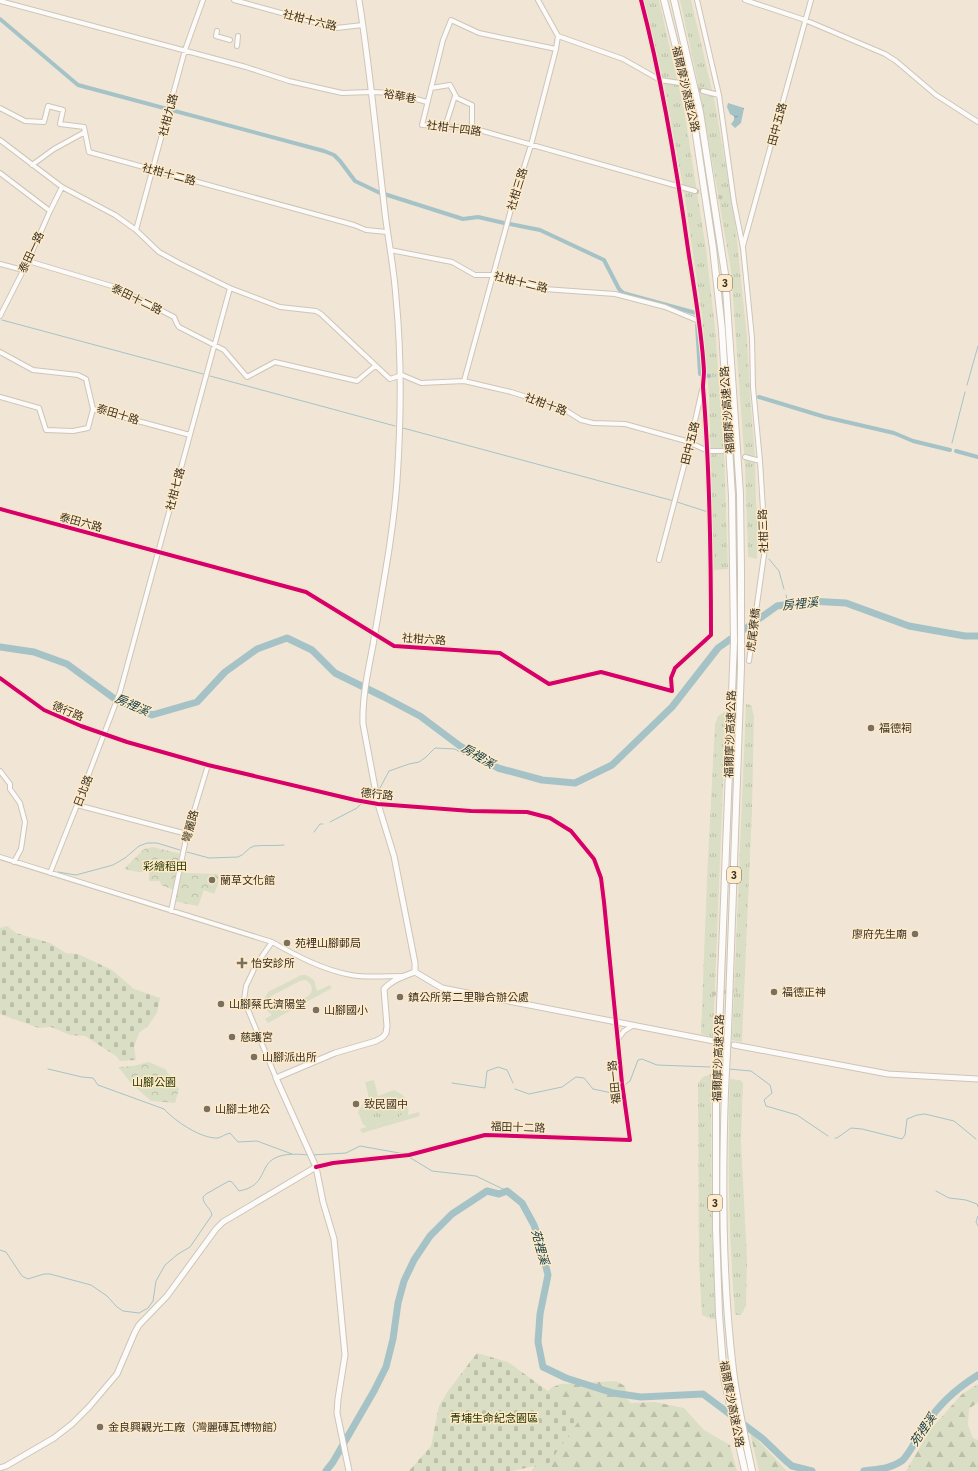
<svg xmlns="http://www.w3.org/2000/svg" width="978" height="1471" font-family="'IBM Plex Sans','Noto Sans TC',sans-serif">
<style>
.grass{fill:url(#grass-tufts)}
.forest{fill:url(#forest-firs)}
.cemetery{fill:url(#cemetery-stones)}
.park{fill:url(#park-crowns)}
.pitch{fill:#dadec4;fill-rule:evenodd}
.water{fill:url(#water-ripples)}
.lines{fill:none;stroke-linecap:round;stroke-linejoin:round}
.stream{stroke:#a5c3c6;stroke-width:1}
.canal{stroke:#a5c3c6;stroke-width:4}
.river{stroke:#a5c3c6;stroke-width:7}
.minor-tunnel{stroke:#ccc2b2;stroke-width:4;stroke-dasharray:4 2;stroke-linecap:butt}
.minor-casing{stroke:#cdc5b8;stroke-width:6}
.major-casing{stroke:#cdc5b8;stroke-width:7}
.highway-casing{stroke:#cdc5b8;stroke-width:8}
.minor{stroke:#fdfbf9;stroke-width:4}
.major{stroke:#fdfbf9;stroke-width:5}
.highway{stroke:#fdfbf9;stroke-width:6}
.highway-bridge-casing{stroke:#cdc5b8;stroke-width:8;stroke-linecap:butt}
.highway-bridge{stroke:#fdfbf9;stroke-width:6}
.cycleway-casing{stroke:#feeac8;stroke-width:6}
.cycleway{stroke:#d6006c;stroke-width:4}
.poi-dot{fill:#797062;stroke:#feeac8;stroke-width:1.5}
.labels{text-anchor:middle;stroke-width:3;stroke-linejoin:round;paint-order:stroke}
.shield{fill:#feeac8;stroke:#736855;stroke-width:1}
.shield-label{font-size:10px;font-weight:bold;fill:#383124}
.street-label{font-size:11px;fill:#383124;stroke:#feeac8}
.poi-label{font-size:11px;fill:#383124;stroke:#feeac8;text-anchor:start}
.park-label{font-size:11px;fill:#243800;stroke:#feeac8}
.water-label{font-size:12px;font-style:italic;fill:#17424c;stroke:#feeac8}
</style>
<defs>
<pattern id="grass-tufts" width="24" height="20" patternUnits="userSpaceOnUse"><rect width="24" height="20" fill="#dadec4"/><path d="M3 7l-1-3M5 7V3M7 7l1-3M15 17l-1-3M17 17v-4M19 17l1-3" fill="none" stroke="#bcbfa8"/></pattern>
<pattern id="forest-firs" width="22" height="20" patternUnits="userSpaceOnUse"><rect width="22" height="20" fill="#dadec4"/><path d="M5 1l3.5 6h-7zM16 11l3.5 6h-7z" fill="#bcbfa8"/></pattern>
<pattern id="cemetery-stones" width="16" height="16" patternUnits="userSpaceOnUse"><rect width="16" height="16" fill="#dadec4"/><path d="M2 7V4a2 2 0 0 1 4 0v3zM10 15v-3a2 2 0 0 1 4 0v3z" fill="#bcbfa8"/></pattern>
<pattern id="park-crowns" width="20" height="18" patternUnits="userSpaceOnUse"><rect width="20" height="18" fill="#dadec4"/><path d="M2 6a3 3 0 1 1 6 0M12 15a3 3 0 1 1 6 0" fill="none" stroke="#bcbfa8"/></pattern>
<pattern id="water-ripples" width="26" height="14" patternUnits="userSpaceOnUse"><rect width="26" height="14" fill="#a5c3c6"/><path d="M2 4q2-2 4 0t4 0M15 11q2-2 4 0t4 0" fill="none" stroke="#879fa1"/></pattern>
</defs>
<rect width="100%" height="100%" fill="#f1e6d5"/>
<path class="grass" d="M644 0H659V1L684 109 706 249 715 328 724 449 728 569 714 570 709 395 702 315 684 192 663 79Z
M680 0H691L715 103 735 222 747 337 750 395 755 456 756 503 758 519 757 559 748 557 745 466 731 270 701 97Z
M746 704 751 705 754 716 752 810 742 1042 732 1040Z
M726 711 713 1037 701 1034 707 878 715 724 718 716Z
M711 1074 712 1227 717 1319H711L702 1315 699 1261 698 1083 703 1077Z
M730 1079 740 1080 743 1083 741 1141 747 1260 746 1305 743 1312 740 1315H735C729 1237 727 1158 730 1079Z
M393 1096 398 1097 404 1105V1111L399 1118 376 1125 367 1121 364 1115C364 1100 382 1099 393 1096Z"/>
<path class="forest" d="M616 1381 625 1386 627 1399 631 1403 655 1402 684 1408 704 1430 730 1445 737 1471H532V1469L555 1449 541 1401 551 1388 560 1384Z
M978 1384V1402L969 1409 968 1425 973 1438 978 1440V1471H906L930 1430 962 1394Z
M750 1432 787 1471H759Z"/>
<path class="cemetery" d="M7 926 16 933 50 943 66 953 78 954 112 970 134 989 160 998 157 1013 148 1026 139 1033 134 1047 136 1060 120 1061 116 1056 85 1036 70 1035 51 1027 39 1028 0 1014V928Z
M477 1353 508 1362 563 1402 578 1422 549 1463 512 1471H409L431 1446 439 1406 448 1391Z"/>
<path class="park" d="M153 847 185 855 181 871 186 873 218 874V885L214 894 204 890 198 906 173 901 176 891 161 885 160 881H149V872H137L124 869 144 849Z
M149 1062 165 1069 179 1089 175 1103 151 1101 131 1083 118 1067 133 1066Z"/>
<path class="pitch" d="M301 975H306L314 980 317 991 330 985 332 988 268 1023 265 1019 272 1015C264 1009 262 1001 268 992ZM306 980C313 985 314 991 308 996L281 1010H273C269 1006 269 1002 271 996L300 981Z
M374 1080 378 1096 394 1090C406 1096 410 1102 408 1115L419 1112 420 1116 362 1133 360 1129 367 1127 363 1124 358 1112 366 1099 378 1096 369 1098 365 1082ZM393 1096 398 1097 404 1105V1111L399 1118 376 1125 368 1121 364 1115C364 1100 382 1099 393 1096Z"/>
<path class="water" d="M728 103 744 108 741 123 735 128 731 124 734 120V116L730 114 727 107Z"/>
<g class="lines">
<path class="stream" d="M2 320 203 374
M210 376 395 426
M967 385 978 346
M403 428 674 501
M952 443 965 392
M677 502 708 512
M769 559 779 571 784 589
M786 595 788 604
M379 790 389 771 409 764 419 762 426 757 435 748 455 749 463 754 481 759
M368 799 373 795
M330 822 357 808 361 804
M314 832 320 824H323
M187 852 209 858 238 857C245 855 247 848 254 846 264 845 275 846 284 845
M58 872 76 875 113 865 125 858 139 846 147 843H157L180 850
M48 1069 82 1077 93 1078 98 1085 164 1109C175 1121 201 1139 218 1138 221 1137 226 1134 230 1133L238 1142 257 1141 292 1154
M729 1069 751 1071 770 1085 772 1093 764 1100 766 1106 797 1115 828 1136
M452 1083 485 1088 487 1071 498 1067 507 1070 513 1083
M626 1084 630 1081 638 1060 642 1059 657 1065 710 1067
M515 1089 529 1094 562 1087 576 1077 584 1078 593 1089 612 1093 620 1088
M835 1138H837L851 1128 862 1129 902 1139 905 1135 907 1119 917 1115 925 1114 954 1121 976 1139
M312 1155 346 1153 360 1146 405 1154
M409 1157 432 1171 476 1176 507 1191
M936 1191 949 1198 966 1200 977 1204 978 1207
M978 1216 976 1222 978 1226
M0 1250 6 1252 22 1276 28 1279 44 1274H50L91 1285 107 1296 117 1307 123 1311 139 1313 148 1308 153 1301 156 1281 165 1265 178 1254 190 1247 212 1215C211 1208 203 1205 203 1197L206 1194 229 1181 232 1182 239 1191C267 1186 259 1166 275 1158 285 1153 298 1154 309 1155"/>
<path class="canal" d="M0 19 78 85 324 151 334 155 340 161 355 181 378 192 463 219 478 217 504 223
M510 224 540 230 604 260 619 289 623 293 696 313
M697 325 700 374 709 376
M759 397 825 417 894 433 913 441 950 450
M956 451 978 457"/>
<path class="river" d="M0 647 34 652 67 664 115 699 152 715 197 702 225 672 257 649 287 638 312 650 335 673 384 697 420 716 460 746 498 768 542 780 575 783 612 765 672 707 718 648 777 606 810 601 846 603 909 626 965 636H978
M326 1471 333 1462 374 1391 386 1367 393 1339 398 1303 404 1281 414 1260 430 1236 452 1214 487 1191 499 1194 507 1191 522 1203 534 1225 539 1239 548 1275 540 1314 538 1342 543 1367 566 1378 613 1393 641 1397 703 1394 763 1439 786 1461 792 1466 812 1471
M864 1471C878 1469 891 1469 903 1460 912 1450 917 1437 925 1426 938 1405 957 1388 978 1375"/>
<path class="minor-tunnel" d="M680 83 703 91
M695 191 724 198
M712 994 737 990"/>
<g class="minor-casing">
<path id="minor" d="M234 0 336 28 363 25
M697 0 719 95 734 202 743 248 752 338 753 387 760 461 745 457
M745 0 805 20 885 54 896 61 936 95 978 122
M0 1 246 67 289 81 342 93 371 92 395 93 427 102
M217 31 216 36 230 40
M558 36 623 59 660 80 680 83
M237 46 238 36
M556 49 479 33 451 20 443 40 422 125 472 128 695 191
M431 88 450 85 457 98 472 105V128
M703 91 719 95
M0 108 25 121 44 122 48 106 63 110 60 124 84 127 89 152 354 225 366 230 387 232
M445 127 455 96
M0 140 62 187 115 215 136 230 159 252 179 263 230 288 280 307 316 311 321 314 390 379 402 375 421 383 464 381 511 392 562 408 581 420 593 423 625 424 686 441 708 451H725
M32 165 54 149 85 132
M0 173 50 211
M136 230 185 50 203 0
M743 246 811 0
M390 250 452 262 475 275H493L544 289 615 294 665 307 699 321
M28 261 115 287 174 317 177 324 179 327 224 350 247 377 275 362 357 381 375 366
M0 264 23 270
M0 316 28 261 50 211 62 187
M0 352 33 370 78 375 86 379 93 409 190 435
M464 381 513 202 531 145 556 49 558 36 538 0
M0 397 39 408 46 430 73 431 88 428 93 409
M0 509 306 592 394 646 500 653 549 684 601 672 672 691 671 678 675 668 711 635C711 553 710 470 703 387 703 382 704 377 704 371 702 333 695 294 689 256 677 170 663 84 641 0
M659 560 690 443 702 390
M749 661 764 555 765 542 760 461
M0 678 44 710 81 726 127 742 208 765 355 800 378 804 471 811 527 812 550 818 571 831 594 859 601 878 604 902 622 1083 630 1140 485 1135 409 1155 333 1163 316 1167
M0 771 10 784V789L20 803 25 822 21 849 14 862
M77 805 187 834
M0 857 272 942C297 956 323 970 351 975 368 978 386 976 403 976
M50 873 77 805 120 692 230 288
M171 911 187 834 208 765
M272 942 256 965 246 986 244 1000 276 1078
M618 1039 624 1031 634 1025"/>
</g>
<g class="major-casing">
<path id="major" d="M359 0C370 68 376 136 384 204 387 235 394 266 396 298 402 359 401 421 397 481 393 536 382 590 373 645 368 671 362 698 363 724L378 804 394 856 415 963V972
M734 1045 888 1074 978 1079
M0 1468 6 1466 54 1438 72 1424 89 1407 117 1374 135 1332 139 1325 167 1296 216 1229 223 1222 316 1167
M349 1471 337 1413 338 1399 345 1355 334 1239 323 1202 316 1167 276 1078 335 1053 376 1041 383 1037 386 1033 387 1026 384 989C392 980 404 976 415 972L442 988 714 1041"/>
</g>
<g class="highway-casing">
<path id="highway" d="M664 0 693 115 713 248 722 330 732 496 734 641 719 1031
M674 0 700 112 725 274 740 494 741 570V667L728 1031
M725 1091C722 1184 722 1277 733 1370 737 1404 745 1437 752 1471
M716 1092V1229L719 1314 724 1378 745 1471"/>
</g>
<use href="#minor" class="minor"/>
<use href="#major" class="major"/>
<use href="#highway" class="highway"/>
<g class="highway-bridge-casing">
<path id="highway-bridge" d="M725 1091 728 1031
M716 1092 719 1031"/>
</g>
<use href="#highway-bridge" class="highway-bridge"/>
<g class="cycleway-casing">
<path id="cycleway" d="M0 509 306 592 394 646 500 653 549 684 601 672 672 691 671 678 675 668 711 635C711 553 710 470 703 387 703 382 704 377 704 371 702 333 695 294 689 256 677 170 663 84 641 0
M0 678 44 710 81 726 127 742 208 765 355 800 378 804 471 811 527 812 550 818 571 831 594 859 601 878 604 902 622 1083 630 1140 485 1135 409 1155 333 1163 316 1167"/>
</g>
<use href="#cycleway" class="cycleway"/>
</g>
<g class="poi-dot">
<circle cx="871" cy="728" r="4"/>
<circle cx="212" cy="880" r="4"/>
<circle cx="915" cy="934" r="4"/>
<circle cx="287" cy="943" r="4"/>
<path d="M240 957h4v4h4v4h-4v4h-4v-4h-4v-4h4z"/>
<circle cx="774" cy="992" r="4"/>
<circle cx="400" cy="997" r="4"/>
<circle cx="221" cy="1004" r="4"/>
<circle cx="316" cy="1010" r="4"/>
<circle cx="232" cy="1037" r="4"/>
<circle cx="254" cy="1057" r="4"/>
<circle cx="356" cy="1104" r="4"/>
<circle cx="207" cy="1109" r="4"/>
<circle cx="100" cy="1427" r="4"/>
</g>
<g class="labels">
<g class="shield">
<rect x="718" y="275" width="14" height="16" rx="3"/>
<rect x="727" y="867" width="14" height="16" rx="3"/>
<rect x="708" y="1195" width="14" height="16" rx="3"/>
</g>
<g class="shield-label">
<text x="725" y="287">3</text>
<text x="734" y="879">3</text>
<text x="715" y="1207">3</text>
</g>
<g class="street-label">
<text transform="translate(310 20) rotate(14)" y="4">社柑十六路</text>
<text transform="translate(686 89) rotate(77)" y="4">福爾摩沙高速公路</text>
<text transform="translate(400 96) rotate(10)" y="4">裕華巷</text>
<text transform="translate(168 115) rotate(-75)" y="4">社柑九路</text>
<text transform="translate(777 124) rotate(-75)" y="4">田中五路</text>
<text transform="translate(454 128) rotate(7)" y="4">社柑十四路</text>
<text transform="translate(169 174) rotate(15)" y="4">社柑十二路</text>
<text transform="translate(517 189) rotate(-73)" y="4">社柑三路</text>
<text transform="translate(31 252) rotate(-65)" y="4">泰田一路</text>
<text transform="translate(521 282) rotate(14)" y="4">社柑十二路</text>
<text transform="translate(137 299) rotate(26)" y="4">泰田十二路</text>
<text transform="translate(546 404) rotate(20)" y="4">社柑十路</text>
<text transform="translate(727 410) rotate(-94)" y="4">福爾摩沙高速公路</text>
<text transform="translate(118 414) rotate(17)" y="4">泰田十路</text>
<text transform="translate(690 443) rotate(-76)" y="4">田中五路</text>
<text transform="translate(175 489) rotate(-75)" y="4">社柑七路</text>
<text transform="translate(81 522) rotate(15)" y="4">泰田六路</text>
<text transform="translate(763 531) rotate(-92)" y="4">社柑三路</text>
<text transform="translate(753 630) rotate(-83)" y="4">虎尾寮橋</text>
<text transform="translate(424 639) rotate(4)" y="4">社柑六路</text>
<text transform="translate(68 711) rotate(23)" y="4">德行路</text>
<text transform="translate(730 734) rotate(-88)" y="4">福爾摩沙高速公路</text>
<text transform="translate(83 791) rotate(-69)" y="4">日北路</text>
<text transform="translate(377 794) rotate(6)" y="4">德行路</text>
<text transform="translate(190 826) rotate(-75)" y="4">彎麗路</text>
<text transform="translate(718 1058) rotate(-88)" y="4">福爾摩沙高速公路</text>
<text transform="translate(614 1082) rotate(-96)" y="4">福田一路</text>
<text transform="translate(518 1127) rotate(2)" y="4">福田十二路</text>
<text transform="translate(732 1404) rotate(79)" y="4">福爾摩沙高速公路</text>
</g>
<g class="poi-label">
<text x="879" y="732">福德祠</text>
<text x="220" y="884">蘭草文化館</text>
<text x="907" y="938" text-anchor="end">廖府先生廟</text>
<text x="295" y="947">苑裡山腳郵局</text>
<text x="251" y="967">怡安診所</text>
<text x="782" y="996">福德正神</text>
<text x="408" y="1001">鎮公所第二里聯合辦公處</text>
<text x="229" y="1008">山腳蔡氏濟陽堂</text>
<text x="324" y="1014">山腳國小</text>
<text x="240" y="1041">慈護宮</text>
<text x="262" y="1061">山腳派出所</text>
<text x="364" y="1108">致民國中</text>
<text x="215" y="1113">山腳土地公</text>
<text x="108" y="1431">金良興觀光工廠（灣麗磚瓦博物館）</text>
</g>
<g class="park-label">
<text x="165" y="870">彩繪稻田</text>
<text x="154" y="1086">山腳公園</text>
<text x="494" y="1422">青埔生命紀念園區</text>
</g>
<g class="water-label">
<text transform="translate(800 604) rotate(-6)" y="4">房裡溪</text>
<text transform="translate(132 705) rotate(24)" y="4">房裡溪</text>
<text transform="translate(478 756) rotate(31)" y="4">房裡溪</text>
<text transform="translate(540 1247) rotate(75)" y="4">苑裡溪</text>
<text transform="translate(923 1430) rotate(-56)" y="4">苑裡溪</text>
</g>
</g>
</svg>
